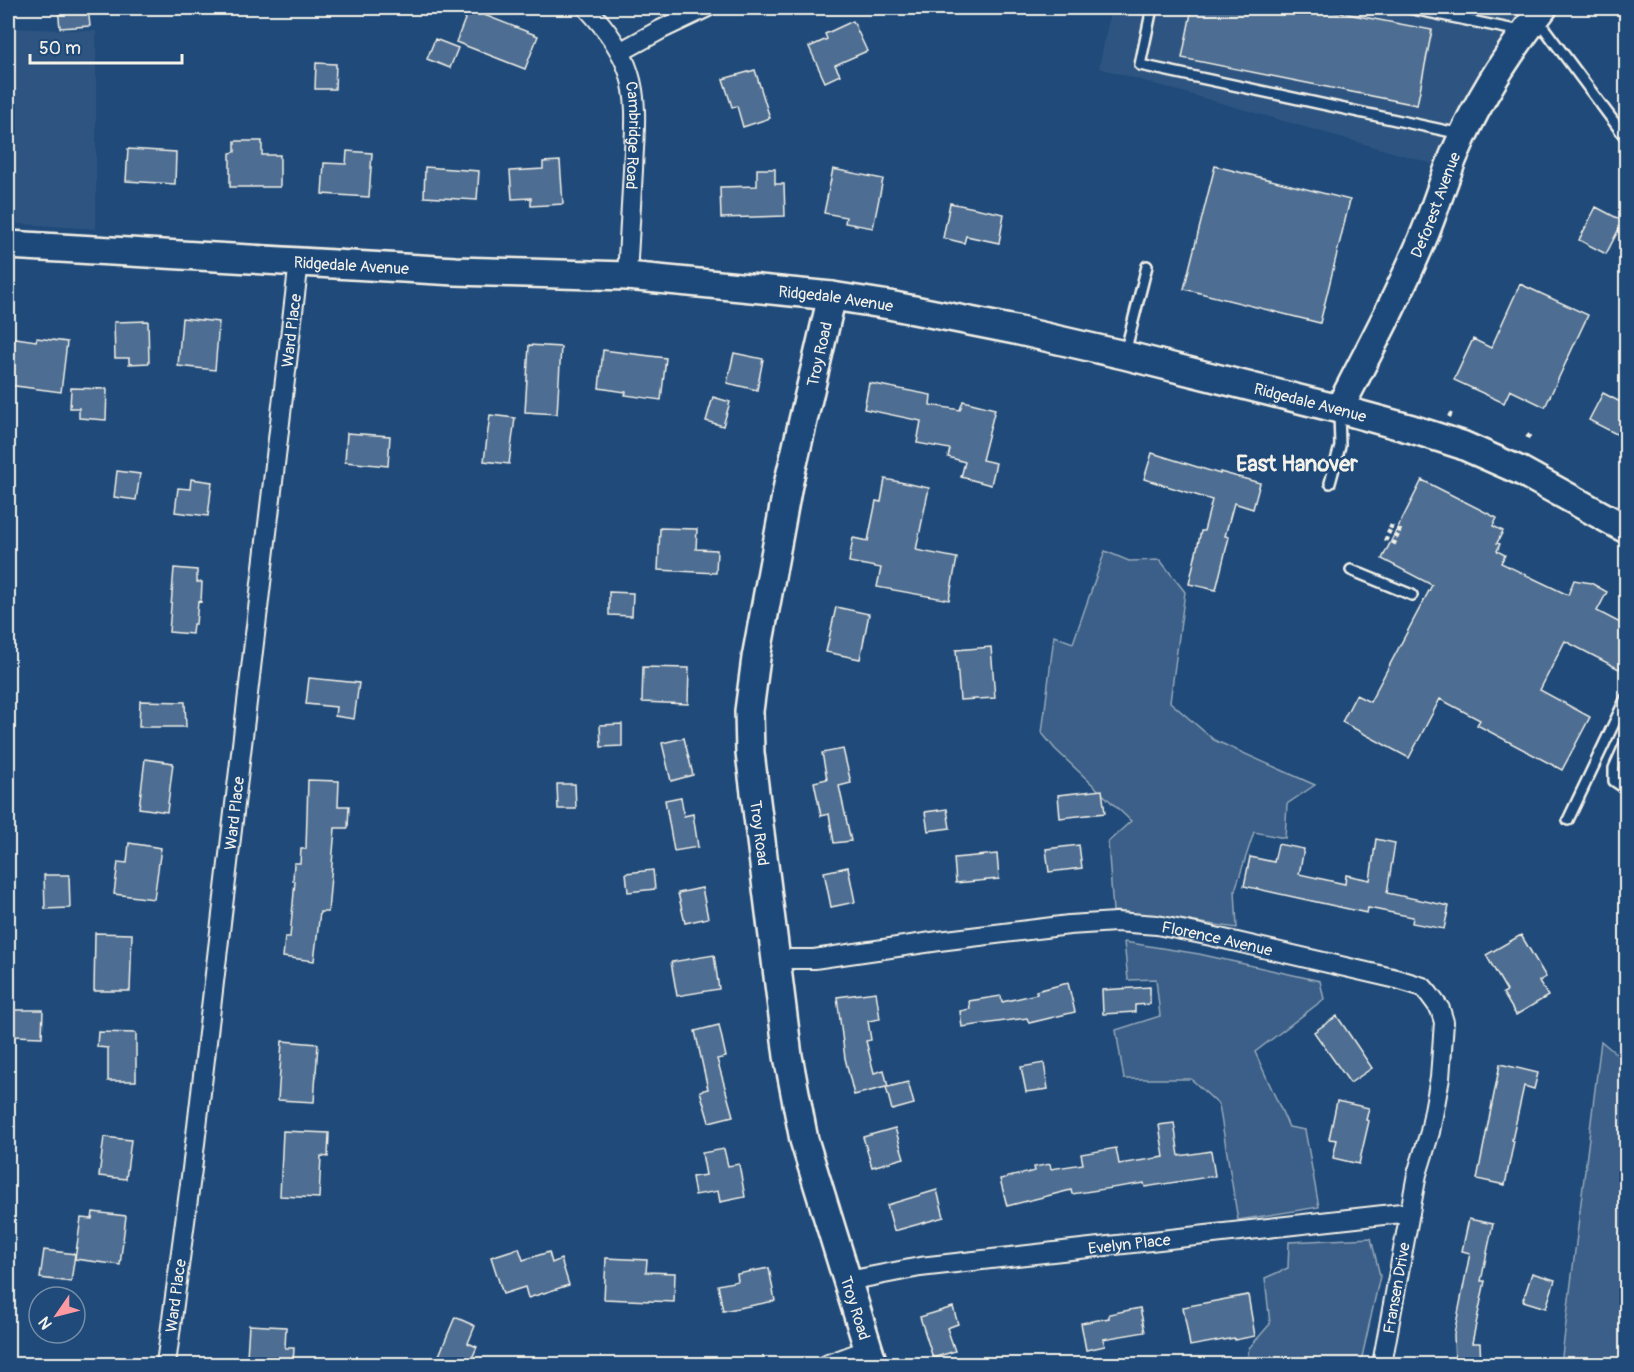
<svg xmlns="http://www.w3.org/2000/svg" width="1634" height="1372" font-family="Pangolin,sans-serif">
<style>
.built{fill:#2d5581}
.green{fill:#3a5f88;stroke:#97a8b8;stroke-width:1.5}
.building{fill:#4d6e92;stroke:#f4f1e8;stroke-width:1.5}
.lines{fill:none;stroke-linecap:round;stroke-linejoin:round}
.lane-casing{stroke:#f4f1e8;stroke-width:14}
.street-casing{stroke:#f4f1e8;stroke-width:22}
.secondary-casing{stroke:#f4f1e8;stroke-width:32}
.path{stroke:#f4f1e8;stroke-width:4;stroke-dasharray:4.5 4.5;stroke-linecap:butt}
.lane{stroke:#1f4a7a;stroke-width:9}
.street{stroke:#1f4a7a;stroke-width:18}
.secondary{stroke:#1f4a7a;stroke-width:27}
.labels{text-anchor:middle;stroke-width:5;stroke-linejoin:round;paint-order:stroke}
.street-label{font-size:16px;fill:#f4f1e8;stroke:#1f4a7a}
.district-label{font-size:22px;font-weight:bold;fill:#f4f1e8;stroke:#1f4a7a}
</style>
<rect width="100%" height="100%" fill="#1f4a7a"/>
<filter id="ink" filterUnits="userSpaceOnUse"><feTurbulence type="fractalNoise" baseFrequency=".0167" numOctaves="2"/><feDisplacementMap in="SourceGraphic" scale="12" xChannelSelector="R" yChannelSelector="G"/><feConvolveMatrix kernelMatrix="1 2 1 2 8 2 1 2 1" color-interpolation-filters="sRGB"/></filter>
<g filter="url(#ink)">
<path class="built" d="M1111 8H1552L1451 169 1099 68Z
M8 28 96 31V229L8 223Z"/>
<path class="green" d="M1105 551 1129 561 1160 560 1185 592 1170 702 1214 740 1315 785 1287 804 1285 838 1254 832 1235 890 1237 928 1125 912 1113 911 1108 842 1131 821 1055 749 1042 733 1054 636 1073 643Z
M1124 942 1199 954 1320 981 1324 999 1255 1052 1289 1127 1305 1130 1319 1207 1238 1220 1219 1105 1191 1079H1124L1116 1030 1160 1016 1156 979 1128 980Z
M1601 1041 1626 1062V1364H1561Z
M1371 1238 1380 1276 1362 1357 1364 1364H1246L1249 1348 1270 1324 1265 1278 1288 1268 1289 1242Z"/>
<path class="building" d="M58 8H88L90 26 60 28Z
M1192 8H1316L1432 30 1417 105 1182 58Z
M469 9 538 36 525 69 456 42Z
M853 21 867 51 835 65 840 75 825 82 809 47 827 39 825 34Z
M435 39 458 48 450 68 427 59Z
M316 63 336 64 335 89H315Z
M755 70 770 118 743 127 737 106 732 107 723 79Z
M235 141H262V155H280V187H230V153L235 152Z
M128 149 176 152 175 184 126 181Z
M347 151 372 153 369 197 322 194 324 163 346 164Z
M560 161 563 204 531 206V198L512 199 510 171 543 169V162Z
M1215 166 1350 200 1320 323 1184 289Z
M425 167 479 171 477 200 424 197Z
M757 169H775V184H784L785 216 721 218 720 187 757 186Z
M833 169 883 179 873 228 845 223 846 217 824 213Z
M950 203 1004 214 999 243 966 236 964 243 943 238Z
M1596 207 1623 221 1606 254 1579 240Z
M1520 284 1588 315 1545 407 1510 390 1504 403 1454 380 1473 339 1491 348Z
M182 318 219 322 215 370 178 366Z
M148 321 149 363 129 364V358H115L114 322Z
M9 337 36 341 37 338 67 342 61 392 8 385Z
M529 345 561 347 557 414 525 412Z
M603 350 666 358 661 400 625 395 626 392 599 388Z
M734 353 763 359 757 390 727 383Z
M869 383 931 395 930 405 960 410 963 401 995 409 982 460 996 463 991 485 961 477 965 462 948 457 950 449 917 443 921 421 864 409Z
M71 388 107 389 106 420 79 418V408H70Z
M1603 393 1626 405V439L1589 420Z
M713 397 730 402 723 426 706 421Z
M490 415 515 418 509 464 484 461Z
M347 433 390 436 388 466 345 462Z
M1152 453 1220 474V472L1260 483 1253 509 1234 503 1225 536 1229 537 1216 590 1189 584 1201 531H1204L1212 500 1144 479Z
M117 471 140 474 136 500 114 497Z
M191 479 212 482 208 516 175 512 178 488 190 489Z
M885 479 929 488 916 550 957 558 949 600 877 587 881 568 849 562 853 538 868 541 876 501 881 502Z
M1422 480 1497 518 1493 526 1503 531 1497 543 1500 544 1497 551 1505 555 1501 563 1568 595 1574 580 1591 583 1607 592 1597 611 1626 626V631L1621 643 1626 646V655L1619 669 1565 641 1540 690 1590 717 1562 770 1477 725 1480 720 1440 699 1409 758 1342 722 1356 695 1370 702 1432 585 1382 559Z
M660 528 697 529 696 549 717 550 716 573 658 570Z
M174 568 197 570V582H202L201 602 198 601 196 624H193L192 634 169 632Z
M609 592 633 593 632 616 609 615Z
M836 607 869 614 860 659 826 652Z
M991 647 995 698 960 700 956 650Z
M643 667 689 668 688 704 642 702Z
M309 678 359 683 354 719 335 716 336 707 306 704Z
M140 701 185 702 186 727H139Z
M622 724V746L601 747 600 725Z
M684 738 693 775 671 781 662 743Z
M843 749 851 783 839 786 851 841 834 843 829 814 821 816 814 782 827 779 822 753Z
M145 759 173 763 167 812 139 808Z
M308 780 339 781 338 806H349L348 828H335L328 912H320L314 961 283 957 285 937H290L295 881H293L294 863H300L301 849H306Z
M557 784H575L576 809H558Z
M1102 790 1105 813 1060 818 1058 795Z
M681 797 684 816 693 814 698 847 674 851 665 800Z
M947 809 950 828 928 831 925 812Z
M1376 839 1395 843 1387 893 1449 906 1444 929 1412 923 1413 917 1368 908 1367 913 1244 886 1250 857 1274 862 1278 844 1304 849 1299 874 1345 884 1346 875 1370 880Z
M129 843 161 848 154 899 114 894 118 862 127 863Z
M1079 845 1082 868 1049 872 1046 849Z
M997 854 999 879 956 883 954 858Z
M848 867 855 902 831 907 824 872Z
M653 870 655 889 628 892 626 873Z
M44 875H69L70 908 45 909Z
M702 888 708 918 685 923 678 893Z
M95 933 132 934 130 991H94Z
M1521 935 1546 977 1539 981 1548 996 1516 1015 1503 993 1507 991 1486 955Z
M714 955 719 989 677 996 671 962Z
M1068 983 1075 1012 1029 1023 1027 1018 962 1027 960 1011 970 1009 969 1001 1001 996 1002 1002 1037 994 1036 991Z
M1150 987V1004L1135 1005V1012L1103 1014 1102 990Z
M876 992 880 1019 868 1021 871 1040 866 1041 874 1073 884 1070 888 1087 908 1082 914 1104 892 1110 886 1087 854 1095 845 1058 837 997Z
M14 1010H43L42 1037 13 1036Z
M1337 1016 1372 1068 1350 1083 1314 1032Z
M719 1025 726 1057 717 1059 733 1116 709 1122 700 1091 708 1089 695 1031Z
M98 1032 136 1033V1081H108V1048L97 1047Z
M282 1041 318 1044 314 1102 278 1100Z
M1044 1063 1048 1089 1026 1092 1021 1067Z
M1500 1064 1538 1073 1534 1089 1524 1086 1512 1140 1514 1141 1505 1185 1477 1179Z
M1337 1101 1369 1108 1366 1120 1369 1121 1359 1164 1333 1158 1337 1140 1329 1139Z
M1174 1123 1179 1156 1211 1151 1215 1176 1145 1187 1144 1183 1072 1194 1071 1190 1007 1206 1000 1179 1035 1171 1034 1167 1050 1164 1051 1169 1083 1164 1081 1154 1116 1148 1119 1164 1164 1157 1159 1125Z
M895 1128 904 1158 872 1167 863 1137Z
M283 1131 329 1133 328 1157 321 1156 319 1198 280 1196Z
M104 1137 131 1140 126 1179 99 1176Z
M724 1149 728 1166 739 1164 745 1197 720 1202 718 1191 695 1195 692 1177 706 1175 702 1153Z
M937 1190 944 1217 894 1231 887 1205Z
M93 1212 126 1216 120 1265 75 1259 81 1218 92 1219Z
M1469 1219 1493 1224 1481 1281H1485L1472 1343H1480L1481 1365H1455L1454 1334 1470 1253 1462 1251Z
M519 1248 523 1260 549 1252 552 1263 561 1259 569 1285 528 1298 525 1287 503 1294 491 1257Z
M44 1250 75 1254 71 1282 40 1278Z
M606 1258 647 1260 646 1272 675 1273 674 1302 604 1299Z
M769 1268 775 1301 723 1311 718 1285 738 1281 737 1274Z
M1532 1273 1555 1280 1546 1308 1523 1301Z
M1248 1295 1255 1336 1235 1340 1234 1338 1190 1346 1183 1307Z
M953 1307 958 1324 947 1328 955 1351 933 1358 920 1317Z
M1140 1308 1145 1332 1103 1339 1105 1346 1086 1350 1081 1323 1109 1318V1314Z
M455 1317 475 1326 468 1343 477 1347 469 1365H435Z
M249 1325 286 1327 285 1348H294L293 1364 252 1365 253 1357H247Z"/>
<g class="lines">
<g class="lane-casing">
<path id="lane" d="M1152 8 1140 65 1461 134
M1408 8 1520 31
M1538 20 1626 138
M1125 353 1147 266
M1330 483 1340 446 1339 411
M1351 570 1412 595
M1626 741 1614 768V781L1626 789
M1568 820 1626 698"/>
</g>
<g class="street-casing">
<g id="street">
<path id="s1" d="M587 8C605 27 621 48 629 73 639 104 634 138 633 170 631 205 629 241 627 276"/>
<path d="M620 52 660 30 706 8"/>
<path id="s2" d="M775 959H814L939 941 1069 925 1116 922 1157 925 1211 936 1397 979 1423 987 1429 994 1440 1009 1444 1022 1440 1078 1430 1132 1417 1174 1382 1364"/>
<path id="s3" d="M848 1281 920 1267 1410 1212"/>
<path id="s4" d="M166 1364 192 1169 299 261"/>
<path d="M828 1364 869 1349"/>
</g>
</g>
<g class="secondary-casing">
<g id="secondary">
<path id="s5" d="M8 245 455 271 627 276 832 296 889 305 1015 330 1124 355 1339 409 1412 429 1462 445 1521 471 1626 529"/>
<path id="s6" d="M832 296 788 485 756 658 749 711 750 753 788 1056 804 1140 873 1364"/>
<path id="s7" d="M1339 409C1369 351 1400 293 1425 233 1436 206 1444 178 1456 151 1478 99 1509 52 1543 8"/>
</g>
</g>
<path class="path" d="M1449 417 1453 409
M1527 438 1531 433
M1389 526 1403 532
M1387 531 1400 538
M1384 538 1397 544"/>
<use href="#lane" class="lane"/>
<use href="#street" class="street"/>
<use href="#secondary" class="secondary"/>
</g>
</g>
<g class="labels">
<g class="street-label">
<text dy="6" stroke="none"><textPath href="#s1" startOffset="141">Cambridge Road</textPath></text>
<text dy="6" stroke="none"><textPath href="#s7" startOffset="226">Deforest Avenue</textPath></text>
<text dy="6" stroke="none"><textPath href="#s5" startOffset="344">Ridgedale Avenue</textPath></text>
<text dy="6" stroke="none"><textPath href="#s5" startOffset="830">Ridgedale Avenue</textPath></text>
<text dy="6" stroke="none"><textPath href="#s4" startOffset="1041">Ward Place</textPath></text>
<text transform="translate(819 354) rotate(-77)" y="6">Troy Road</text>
<text dy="6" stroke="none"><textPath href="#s5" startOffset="1316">Ridgedale Avenue</textPath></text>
<text dy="6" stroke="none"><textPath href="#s4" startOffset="555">Ward Place</textPath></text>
<text dy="6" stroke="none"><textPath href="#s6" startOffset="546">Troy Road</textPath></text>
<text dy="6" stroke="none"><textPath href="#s2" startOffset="446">Florence Avenue</textPath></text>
<text dy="6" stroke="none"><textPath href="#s3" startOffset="284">Evelyn Place</textPath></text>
<text transform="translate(1396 1288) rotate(-80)" y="6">Fransen Drive</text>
<text dy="6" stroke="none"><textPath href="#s4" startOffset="69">Ward Place</textPath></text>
<text dy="6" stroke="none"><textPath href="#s6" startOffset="1032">Troy Road</textPath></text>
</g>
<g class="district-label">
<text x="1297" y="471">East Hanover</text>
</g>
</g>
<rect width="1634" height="1372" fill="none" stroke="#1f4a7a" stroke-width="30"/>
<rect x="15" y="15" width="1604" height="1342" fill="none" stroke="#f4f1e8" stroke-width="2" filter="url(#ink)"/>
<g transform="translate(57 1315) rotate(235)"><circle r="28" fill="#1f4a7a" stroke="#748da6" stroke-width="1.5"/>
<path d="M0-4.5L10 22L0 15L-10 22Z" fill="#ff9aa2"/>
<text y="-9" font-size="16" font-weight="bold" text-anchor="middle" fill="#f4f1e8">N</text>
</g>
<path d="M30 54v9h152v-9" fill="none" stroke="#f4f1e8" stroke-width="3"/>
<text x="39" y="54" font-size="18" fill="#f4f1e8" stroke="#1f4a7a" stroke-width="4.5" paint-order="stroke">50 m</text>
</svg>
